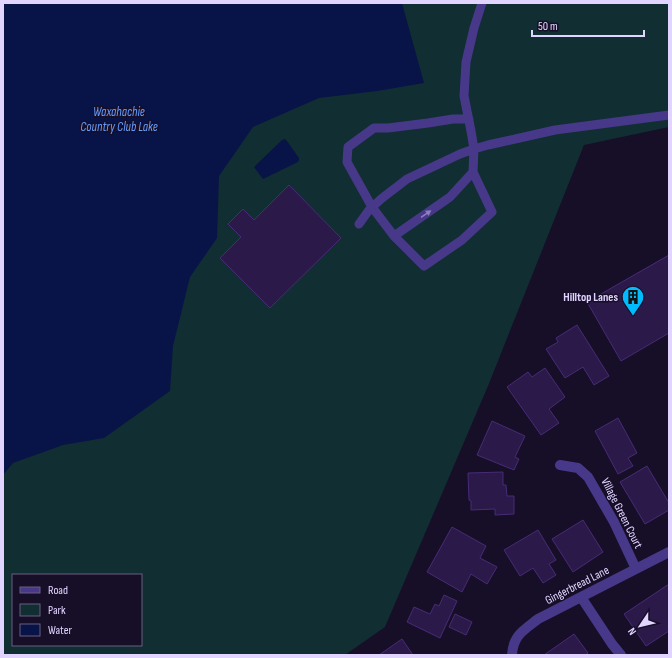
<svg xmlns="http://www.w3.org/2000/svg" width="672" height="658" font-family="'Sofia Sans Condensed',sans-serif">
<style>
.green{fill:#112e32;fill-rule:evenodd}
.water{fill:#081447}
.building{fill:#2b1a49;stroke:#472b76}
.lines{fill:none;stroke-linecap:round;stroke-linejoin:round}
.service{stroke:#483889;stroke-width:9}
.minor{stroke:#483889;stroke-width:10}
.oneway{fill:#8d7fbe}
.labels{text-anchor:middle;stroke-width:3;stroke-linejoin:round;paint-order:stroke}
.poi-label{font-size:12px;font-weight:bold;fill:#e1d5ff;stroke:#170e28;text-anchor:end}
.street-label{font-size:12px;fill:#e1d5ff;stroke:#170e28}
.water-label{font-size:13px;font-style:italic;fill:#639dff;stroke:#170e28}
</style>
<rect width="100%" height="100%" fill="#170e28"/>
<path class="green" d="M3 3H669V127L584 145 488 386 385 627 345 655H3ZM13 575H141V645H13Z"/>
<path class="water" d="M3 3H402L424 83 377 91 319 98 253 127 219 176 217 238 190 277 173 346 170 391 104 438 63 445 13 463 3 475Z
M285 139 287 141 299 158V160L298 162 263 179 254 167 282 140Z"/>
<path class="building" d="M289 185 341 238 270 308 220 258 241 237 228 224 243 209 254 220Z
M669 255V333L621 361 587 302Z
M577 325 609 376 594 385 583 367 565 378 546 349 558 342 556 338Z
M545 368 565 397 549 409 559 423 541 435 507 387 528 372 532 377Z
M618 418 637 453 628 458 633 466 618 474 595 431Z
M492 421 525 436 515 457 519 459 514 470 477 455Z
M647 466 669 503V510L645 524 620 482Z
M503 472V485H506L507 496H514V514L495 515V509L471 510V501L469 500 468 473Z
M583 520 603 552 573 572 552 539Z
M452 527 486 546 480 558 497 567 487 584 471 574 462 592 427 572Z
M538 530 556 560 549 564 556 575 543 583 533 568 520 576 504 550Z
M669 584V631L646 646 624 614Z
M444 595 457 601 440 638 407 622 414 607 430 614 435 604 439 606Z
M455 614 472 622 466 635 449 627Z
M574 634 588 653 585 655H544Z
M402 639 413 655H379Z"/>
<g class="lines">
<path class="service" d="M469 119H453L428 123 388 128H374L348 147 347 162 372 207 394 236 424 266 462 240 492 212 473 172 474 149 471 131 464 96 466 62 474 28 482 3
M359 224 369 210 381 199 407 179 460 154 474 149 488 145 555 130 669 115
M394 236 450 197 473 172"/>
<path class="minor" d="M560 465 578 468 588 477 614 522 636 569
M581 597 612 644 621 655
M512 655C513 635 524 630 538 619L669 552"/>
</g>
<defs><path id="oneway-solid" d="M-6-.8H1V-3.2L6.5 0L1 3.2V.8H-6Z"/></defs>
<use class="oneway" href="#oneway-solid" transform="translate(426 214) rotate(-34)"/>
<defs>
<g id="building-pin" transform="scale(1.15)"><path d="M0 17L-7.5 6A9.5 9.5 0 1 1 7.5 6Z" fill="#01bbff" stroke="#170e28"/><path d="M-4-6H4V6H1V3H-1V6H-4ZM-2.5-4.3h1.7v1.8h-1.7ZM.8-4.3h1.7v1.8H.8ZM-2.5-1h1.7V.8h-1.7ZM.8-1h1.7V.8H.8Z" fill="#111"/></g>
</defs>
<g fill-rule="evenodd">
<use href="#building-pin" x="633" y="297"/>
</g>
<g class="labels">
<g class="poi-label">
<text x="618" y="301">Hilltop Lanes</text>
</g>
<g class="street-label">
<text transform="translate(622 513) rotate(63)" y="4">Village Green Court</text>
<text transform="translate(577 585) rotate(-27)" y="4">Gingerbread Lane</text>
</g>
<g class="water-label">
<text x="119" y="116">Waxahachie<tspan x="119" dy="15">Country Club Lake</tspan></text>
</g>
</g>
<rect width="672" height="658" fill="none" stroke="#e1d5ff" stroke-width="8"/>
<rect x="12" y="574" width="130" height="72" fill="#170e28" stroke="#685e7e"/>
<rect x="20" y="587" width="20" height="6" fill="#483889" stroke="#685e7e"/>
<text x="48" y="594" font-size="12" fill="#e1d5ff">Road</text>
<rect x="20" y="604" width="20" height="12" fill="#112e32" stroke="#685e7e"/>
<text x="48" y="614" font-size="12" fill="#e1d5ff">Park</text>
<rect x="20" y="624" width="20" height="12" fill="#081447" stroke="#685e7e"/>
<text x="48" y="634" font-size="12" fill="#e1d5ff">Water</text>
<g transform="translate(640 626) rotate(235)" stroke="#170e28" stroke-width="3" paint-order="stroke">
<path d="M0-3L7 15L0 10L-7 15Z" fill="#e1d5ff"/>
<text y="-6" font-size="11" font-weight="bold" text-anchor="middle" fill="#e1d5ff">N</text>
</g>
<path d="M532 30v6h112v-6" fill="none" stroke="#e1d5ff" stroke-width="2"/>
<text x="538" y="30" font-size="12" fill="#e1d5ff" stroke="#170e28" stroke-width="3" paint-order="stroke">50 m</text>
</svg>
